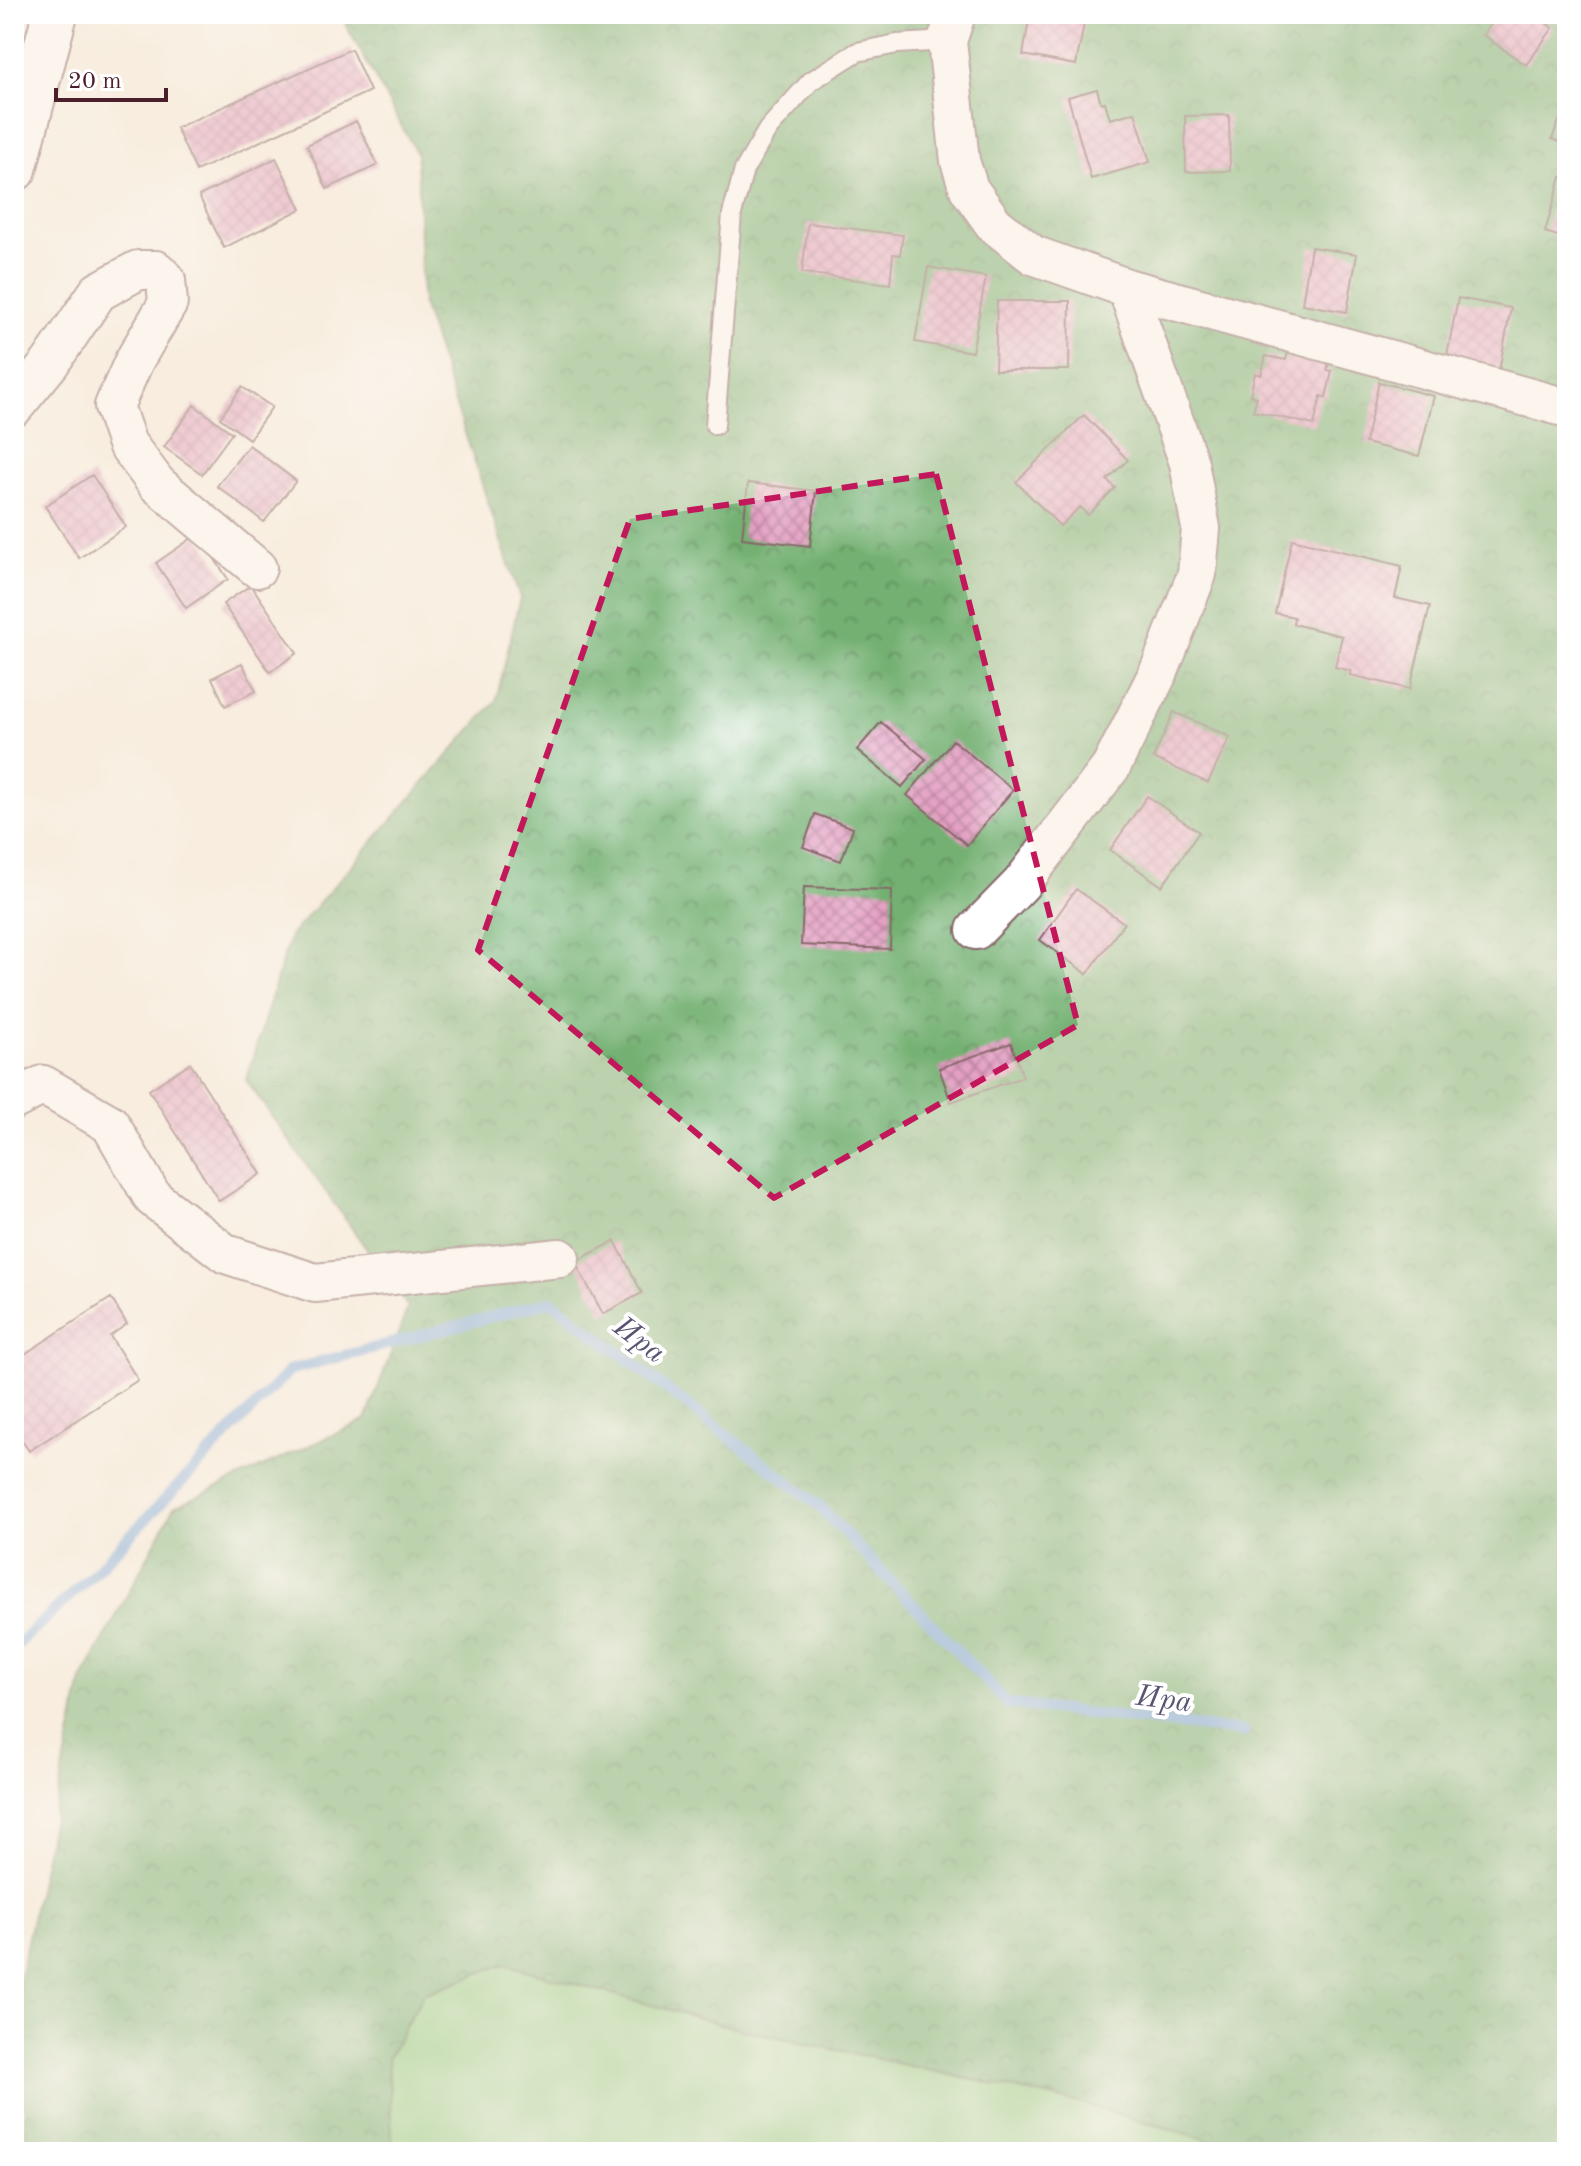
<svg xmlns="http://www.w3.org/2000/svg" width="1581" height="2166" font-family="'Old Standard TT',serif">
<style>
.grass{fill:#8fcd83;stroke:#6c7657;stroke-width:2}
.forest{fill:url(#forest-crowns);stroke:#5e684e;stroke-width:2}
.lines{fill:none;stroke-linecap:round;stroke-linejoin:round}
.stream{stroke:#72a4dd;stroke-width:11}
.building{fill:url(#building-cross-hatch)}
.service-casing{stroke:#87676a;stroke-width:22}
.minor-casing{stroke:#87676a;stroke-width:42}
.trunk-casing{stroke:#87676a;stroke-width:48}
.service{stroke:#fff;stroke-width:18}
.minor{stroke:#fff;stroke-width:38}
.trunk{stroke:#fff;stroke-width:44}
.marked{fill:none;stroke:#c2185b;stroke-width:6;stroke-dasharray:16 10;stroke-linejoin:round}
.labels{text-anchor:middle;stroke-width:8;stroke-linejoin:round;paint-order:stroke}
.water-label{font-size:30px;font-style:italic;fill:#5a5472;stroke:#fff}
</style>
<defs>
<pattern id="forest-crowns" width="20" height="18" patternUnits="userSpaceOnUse" patternTransform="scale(2)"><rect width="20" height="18" fill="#73b071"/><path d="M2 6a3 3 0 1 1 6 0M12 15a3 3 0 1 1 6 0" fill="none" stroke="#608f5d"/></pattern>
<pattern id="building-cross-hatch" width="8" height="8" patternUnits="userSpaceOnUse" patternTransform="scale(2)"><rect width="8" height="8" fill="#e4a0c3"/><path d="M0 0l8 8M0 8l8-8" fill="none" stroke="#bb829f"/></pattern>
</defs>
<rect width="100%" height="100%" fill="#fff"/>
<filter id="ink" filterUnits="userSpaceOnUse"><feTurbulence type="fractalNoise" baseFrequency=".0125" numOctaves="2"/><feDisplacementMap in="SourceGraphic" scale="16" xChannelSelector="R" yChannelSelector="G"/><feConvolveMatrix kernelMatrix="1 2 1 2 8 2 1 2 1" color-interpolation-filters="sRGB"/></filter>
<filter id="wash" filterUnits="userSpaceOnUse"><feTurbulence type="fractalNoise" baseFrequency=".006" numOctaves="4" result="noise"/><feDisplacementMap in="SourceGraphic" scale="32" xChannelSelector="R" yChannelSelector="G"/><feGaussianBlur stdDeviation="1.8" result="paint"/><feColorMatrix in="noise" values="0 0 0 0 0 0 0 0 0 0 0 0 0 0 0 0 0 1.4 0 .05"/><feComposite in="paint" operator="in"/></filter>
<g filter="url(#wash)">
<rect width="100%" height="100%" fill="#f8edde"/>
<path class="grass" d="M504 1964 728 2026 1079 2103 1251 2152H404L392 2141 388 2058 423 1994Z"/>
<path class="forest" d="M340 14H1567V2152H1251L1079 2103 728 2026 504 1964 423 1994 388 2058 392 2141 404 2152H26L19 1980 82 1680 174 1507 366 1420 408 1307 246 1080 290 936 496 701 520 598 422 304 417 154Z"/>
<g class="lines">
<path class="stream" d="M14 1648 89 1578 290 1370 551 1301 817 1504 1008 1704 1244 1732"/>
</g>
<g id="blocks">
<path class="building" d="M1030 14H1086L1076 65 1023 55Z
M1498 14H1533L1553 28 1526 65 1483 35Z
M351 49 370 91 196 171 176 128Z
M1097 89 1101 103 1105 102 1110 119 1135 112 1150 162 1091 179 1068 97Z
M1564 108 1567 109V145L1552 139Z
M1229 115 1230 171 1186 172 1185 116Z
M356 121 378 165 327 189 307 145Z
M276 158 301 209 224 248 199 196Z
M1561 177 1567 179V239L1545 232Z
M808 223 903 235 900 255 893 254 890 284 802 273Z
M1311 247 1357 254 1347 312 1302 304Z
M928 267 986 277 972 352 915 342Z
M1458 298 1511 308 1499 371 1446 361Z
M997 301H1070L1069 370H995Z
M1288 352 1329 362 1327 370 1332 371 1326 398 1321 396 1314 425 1253 411 1257 397 1250 395 1255 373 1261 375 1266 356 1286 360Z
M1379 382 1434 396 1419 456 1365 443Z
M242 387 272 407 249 439 220 418Z
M194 405 232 433 202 474 164 447Z
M1084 415 1128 460 1107 480 1115 488 1088 515 1080 507 1060 526 1016 482Z
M249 445 296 481 264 522 217 486Z
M92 475 126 527 79 558 45 506Z
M748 483 816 491 810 546 742 538Z
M198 534 228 579 186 608 156 563Z
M1292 539 1402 566 1395 598 1430 606 1410 689 1350 675 1351 671 1335 667 1342 636 1293 624 1294 617 1275 613Z
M251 585 297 653 270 672 223 604Z
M242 663 256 691 225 706 212 678Z
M1174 712 1230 737 1208 783 1153 758Z
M881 722 926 759 902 787 857 750Z
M953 740 1013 790 967 845 907 795Z
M1147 796 1199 832 1162 886 1110 850Z
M815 814 853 828 841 861 803 847Z
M804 887 892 890 890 949 801 945Z
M1076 889 1124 923 1087 974 1040 940Z
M1011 1043 1023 1077 951 1102 939 1068Z
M190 1063 261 1174 219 1201 149 1090Z
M615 1241 642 1293 603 1314 575 1262Z
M111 1298 127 1324 110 1336 138 1380 29 1451 14 1428V1361Z"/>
</g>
</g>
<g filter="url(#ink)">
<use href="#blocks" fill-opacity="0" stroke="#87676a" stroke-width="2"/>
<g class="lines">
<g class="service-casing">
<path id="service" d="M715 425 732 214 744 170 768 129 811 81 857 52 897 44 947 41"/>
</g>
<g class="minor-casing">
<path id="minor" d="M956 14 947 41 960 161 969 189 994 224 1033 255 1127 288 1189 463 1201 528 1197 574 1160 669 1111 767 1021 884 976 930
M1127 288 1567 408
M14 407 50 363 98 292 138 270H156L166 280 168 303 134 361 114 406 127 444 157 484 257 568
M14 1100 43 1085 110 1124 153 1198 226 1254 315 1283 560 1258"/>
</g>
<g class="trunk-casing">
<path id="trunk" d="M14 169 55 14"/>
</g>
<use href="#service" class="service"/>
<use href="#minor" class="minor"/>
<use href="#trunk" class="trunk"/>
</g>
</g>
<path d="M0 0H1581V2166H0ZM936 474 1078 1025 774 1198 478 950 630 519Z" fill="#f8edde" fill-opacity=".55" fill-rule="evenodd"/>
<path class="marked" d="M936 474 1078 1025 774 1198 478 950 630 519Z"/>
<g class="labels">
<g class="water-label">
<text transform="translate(640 1339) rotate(37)" y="10">Ира</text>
<text transform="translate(1164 1698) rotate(7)" y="10">Ира</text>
</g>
</g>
<rect width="1581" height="2166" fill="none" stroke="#fff" stroke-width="48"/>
<path d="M56 88v12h110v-12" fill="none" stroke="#4a1f2b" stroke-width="4"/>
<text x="68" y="88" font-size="24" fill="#4a1f2b" stroke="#ffffff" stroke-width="6" paint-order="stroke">20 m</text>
</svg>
